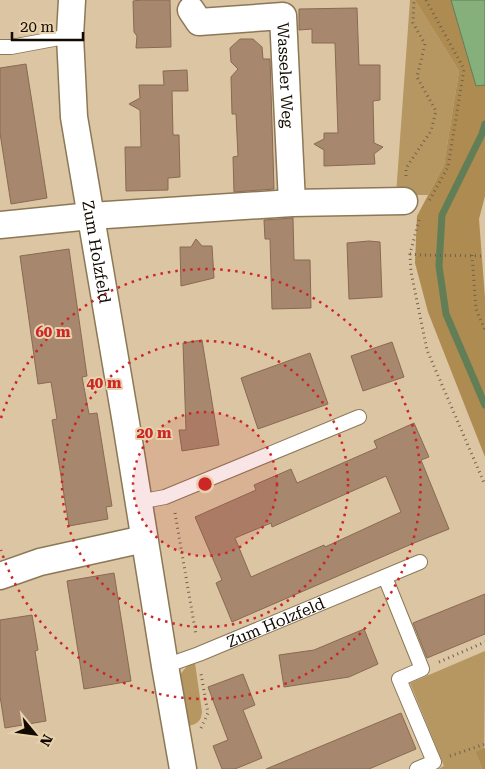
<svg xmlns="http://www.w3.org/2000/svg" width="485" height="769" font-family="'Roboto Serif',serif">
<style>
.green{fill:#b69661}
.forest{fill:#ad8b51}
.water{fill:#85b07c;stroke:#627e57}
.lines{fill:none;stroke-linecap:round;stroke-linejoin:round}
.stream{stroke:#627e57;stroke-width:7}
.building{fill:#a7876e;stroke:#896a52;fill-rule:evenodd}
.lane-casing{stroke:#8c7857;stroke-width:16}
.street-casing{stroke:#8c7857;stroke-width:29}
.path{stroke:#70624d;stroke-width:3;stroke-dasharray:1 4;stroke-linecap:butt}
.lane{stroke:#fff;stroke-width:14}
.street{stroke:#fff;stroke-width:26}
.ring{fill:none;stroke:#cc2626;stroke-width:2.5;stroke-dasharray:2.5 5}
.labels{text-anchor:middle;stroke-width:4;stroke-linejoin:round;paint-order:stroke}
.street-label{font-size:16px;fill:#120a01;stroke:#e8d2ae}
.centre{fill:#cc2626;stroke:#e8d2ae;stroke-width:2.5}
.ring-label{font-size:15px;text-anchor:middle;font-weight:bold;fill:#cc2626;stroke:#e8d2ae;stroke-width:4;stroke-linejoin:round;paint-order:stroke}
</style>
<rect width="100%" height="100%" fill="#dbc5a2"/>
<path class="green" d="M410 0H415L459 71 444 165 428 195H396Z
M485 651 484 769H438L444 766 410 683Z
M195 663 202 712C201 722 197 724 188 726L178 677 188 665Z"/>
<path class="forest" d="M415 0H485V196L479 219 485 298V457L428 312 415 263 417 216 444 165 459 71Z
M485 748V769H483L476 752Z"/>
<path class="water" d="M451 0H485V85L476 86Z"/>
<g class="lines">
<path class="stream" d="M485 124 482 134 442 215 439 266 446 314 485 405"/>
</g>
<path class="building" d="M141 0H170L171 47 136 48 137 36 134 32 133 1Z
M357 8 359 65H380V100L373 101 374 143 383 147 374 154 375 164 324 166V150L314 144 324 139V133H338L335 43H312V29L299 30V9Z
M240 39H253L262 47 263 59H270L274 189 234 192 233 157 238 156 236 114H232L231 77 238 69 231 62 230 48Z
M26 64 47 198 11 204 0 133V68Z
M187 70 188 91H172L173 135H179L180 177 168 178V190L126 191 125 147H141L140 110 129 104 140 98 139 85H164L163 71Z
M293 218 294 260H310L311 308 272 309 270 239H265L264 220Z
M196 239 202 246H212L214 278 181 286 180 247H191Z
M369 241 380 242 382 297 349 299 347 243Z
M69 249 87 376 82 377 89 414 97 413 112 506 106 507 108 519 69 526 52 420 57 419 51 382 38 384 20 256Z
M202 340 219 445 182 451 179 430H186L183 343Z
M392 342 404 377 363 391 351 356Z
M310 353 328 404 258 429 241 378Z
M414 423 429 457 421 460 449 529 414 543 232 622 216 583 222 580 195 517 256 490 254 485 291 469 297 483 377 448 374 441ZM386 476 401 512 325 547 324 545 251 577 235 538 271 523 272 527Z
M114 573 131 681 84 689 67 581Z
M485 594V634L427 658 413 623Z
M32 615 38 650 35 651 46 721 5 728 0 696V620Z
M364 629 378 664 349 677 284 687 279 655 314 650Z
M243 674 255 705 243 710 262 758 235 769H222L213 746 228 740 208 687Z
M401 713 416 749 369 769H266Z"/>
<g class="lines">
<g class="lane-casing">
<g id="lane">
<path d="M0 47H11L70 36"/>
<path d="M138 502 165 497 359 417"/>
<path d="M385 577 422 669 399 679 434 762 417 769"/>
<path id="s1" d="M165 666 199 654 420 562"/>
</g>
</g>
<g class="street-casing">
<g id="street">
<path id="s2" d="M72 0 70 36 74 117 126 423 165 666 183 769"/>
<path id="s3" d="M191 10 199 22 283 16 292 203"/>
<path d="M0 225 91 216 292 203 404 201"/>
<path d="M0 576 40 562 144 539"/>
</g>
</g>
<path class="path" d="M426 0 464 69 448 167 429 201
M406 176V168L431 131 436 111 417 77 425 44 413 23 414 0
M419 220 410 254 411 272 427 350 485 485
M410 254 421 255 485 256
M472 255 476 309 485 330
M175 513 196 635
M439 662 485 642
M201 728 208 713 201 674
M450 756 485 744"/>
<use href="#lane" class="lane"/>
<use href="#street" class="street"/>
</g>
<circle cx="205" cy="484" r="72" fill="#cc2626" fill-opacity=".12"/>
<g class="ring">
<circle cx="205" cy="484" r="72"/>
<circle cx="205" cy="484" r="143"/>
<path d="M1 418A215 215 0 1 1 1 550"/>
</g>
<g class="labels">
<g class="street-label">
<text dy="6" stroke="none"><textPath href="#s3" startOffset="158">Wasseler Weg</textPath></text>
<text dy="6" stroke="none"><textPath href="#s2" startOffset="254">Zum Holzfeld</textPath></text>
<text dy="6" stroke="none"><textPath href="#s1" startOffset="119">Zum Holzfeld</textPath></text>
</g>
</g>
<circle cx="205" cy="484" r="8" class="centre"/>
<g class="ring-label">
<text x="53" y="337">60 m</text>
<text x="104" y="388">40 m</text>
<text x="154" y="438">20 m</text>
</g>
<g transform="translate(35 734) rotate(119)" stroke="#e8d2ae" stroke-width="4" paint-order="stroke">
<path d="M0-4L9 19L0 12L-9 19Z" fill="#120a01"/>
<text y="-8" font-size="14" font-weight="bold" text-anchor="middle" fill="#120a01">N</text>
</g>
<path d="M12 32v8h71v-8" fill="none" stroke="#120a01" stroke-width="2.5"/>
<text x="20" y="32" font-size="15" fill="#120a01" stroke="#e8d2ae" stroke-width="4" paint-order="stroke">20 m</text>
</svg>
